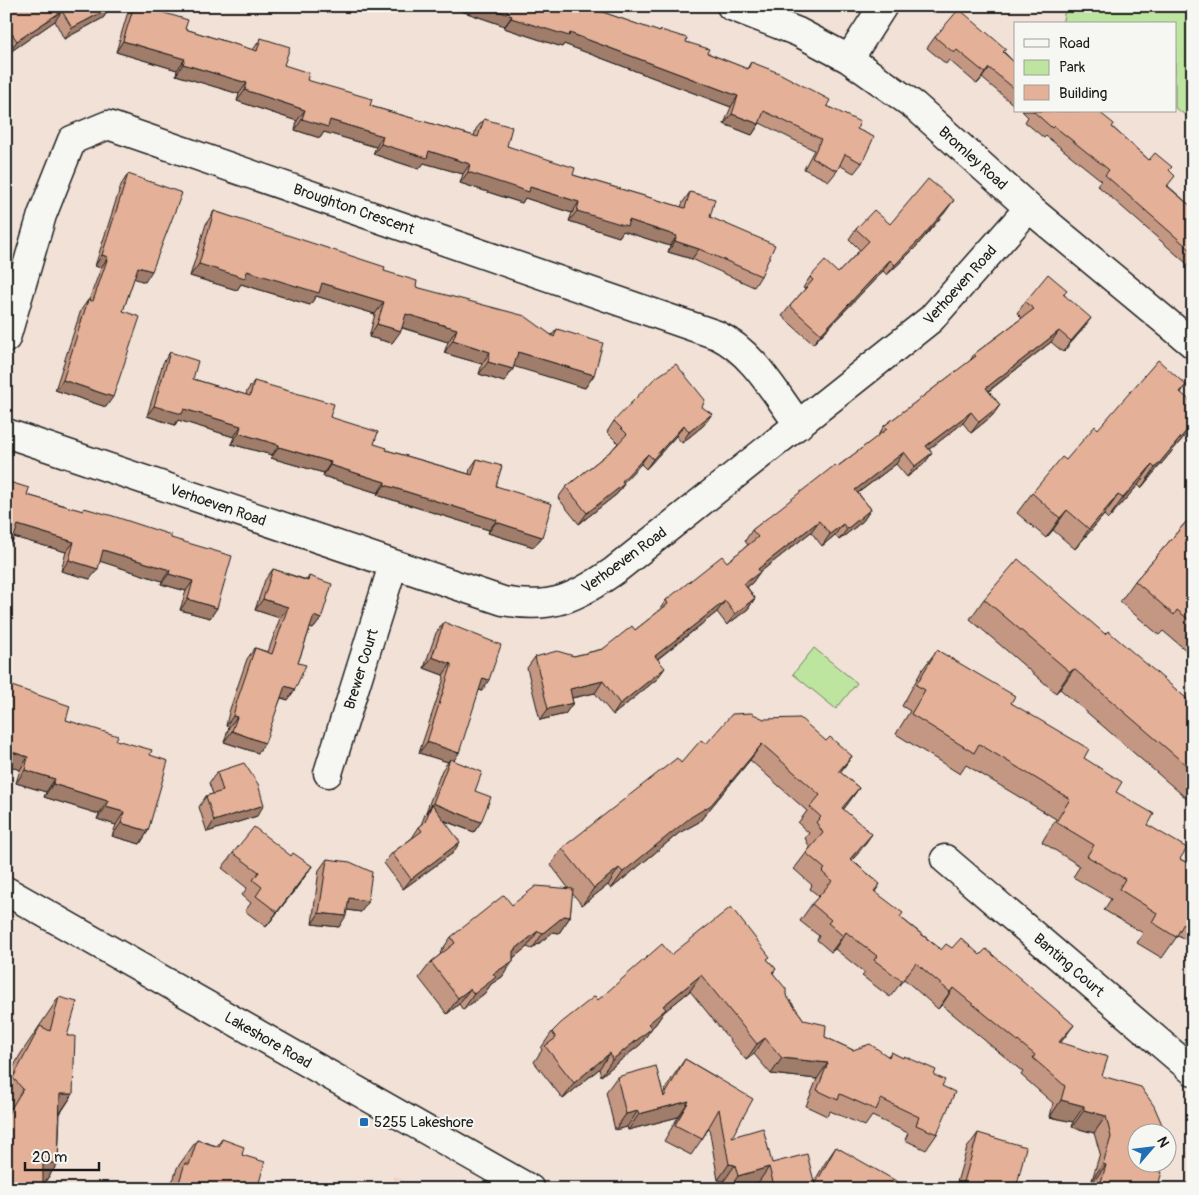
<svg xmlns="http://www.w3.org/2000/svg" width="1199" height="1195" font-family="Pangolin,sans-serif">
<style>
.built{fill:#edd2c4}
.green{fill:#bde5a0;stroke:#6c805e}
.lines{fill:none;stroke-linecap:round;stroke-linejoin:round}
.minor-casing{stroke:#1c1c1c;stroke-width:31}
.major-casing{stroke:#1c1c1c;stroke-width:31}
.minor{stroke:#f6f6f2;stroke-width:28}
.major{stroke:#f6f6f2;stroke-width:28}
.wall{fill:#c49782;stroke:#1c1c1c}
.shaded-wall{fill:#a07b6a;stroke:#1c1c1c}
.building{fill:#e4b097;stroke:#1c1c1c}
.poi-dot{fill:#1f6fb2;stroke:#f6f6f2;stroke-width:2}
.labels{text-anchor:middle;stroke-width:4;stroke-linejoin:round;paint-order:stroke}
.street-label{font-size:15px;fill:#1c1c1c;stroke:#f6f6f2}
.poi-label{font-size:15px;fill:#1c1c1c;stroke:#f6f6f2;text-anchor:start}
</style>
<rect width="100%" height="100%" fill="#f1e1d7"/>
<filter id="ink" filterUnits="userSpaceOnUse"><feTurbulence type="fractalNoise" baseFrequency=".02" numOctaves="2"/><feDisplacementMap in="SourceGraphic" scale="10" xChannelSelector="R" yChannelSelector="G"/><feConvolveMatrix kernelMatrix="1 2 1 2 8 2 1 2 1" color-interpolation-filters="sRGB"/></filter>
<g filter="url(#ink)">
<path class="built" d="M395 1176 419 1189H390Z"/>
<path class="green" d="M1066 6H1193V120L1175 108V24H1062Z
M814 648 857 683 836 709 793 674Z"/>
<g class="lines">
<g class="minor-casing">
<path id="minor" d="M731 6 798 32 849 59 915 106 1029 208 1193 344
M849 59 883 6
M6 338 42 215 72 140 108 125 717 335C754 353 774 392 799 425
M6 433 503 601C552 610 575 598 614 571L931 319 1029 208
M328 773 393 565
M945 859 1193 1071"/>
</g>
<g class="major-casing">
<path id="major" d="M6 891 530 1189"/>
</g>
<use href="#minor" class="minor"/>
<use href="#major" class="major"/>
</g>
<path class="wall" d="M6 6 110 8 103 18 64 39 55 21 10 52 9 50 6 54Z
M133 6H141L185 29 253 50 261 38 284 65 307 80 370 106 474 136 476 129 484 119 507 146 573 175 681 207 683 202 690 192 710 217 761 276 754 287 692 259 668 252 670 246 623 231 619 237 569 221 572 213 525 198 522 203 460 183 463 174 424 163 419 169 373 154 376 147 324 132 320 138 295 130 297 121 237 101 239 94 176 75 177 70 116 52 127 15Z
M447 6 590 10 591 8 659 32 661 30 686 42 707 53 747 69 751 62 827 106 857 129 862 163 854 173 839 165 837 171 829 181 804 169 814 150 760 123 752 135 724 124 731 107 564 44 562 47 504 28 505 26Z
M935 37 1004 52 1015 63V106L982 78 977 84 949 60 946 64 927 48Z
M1022 111H1098L1112 127 1149 160 1172 167 1169 170 1168 186 1193 208V269L1097 185 1101 180 1046 136 1044 138 1025 122 1028 117Z
M128 174 145 282 134 278 123 311 106 407 55 390 81 310 88 300H89L101 268 95 266 121 185Z
M214 211 384 271 416 287 552 335 557 329 594 375 585 388 514 366 513 369 504 382 479 374 482 364 444 353 448 342 402 328 392 343 369 337 375 314 316 296 310 305 241 284 237 290 190 276 206 224Z
M946 211 915 248 887 275 883 271 813 344 782 316 790 306 805 289 803 288 810 277 838 273 860 250 849 239 856 229 890 224Z
M1067 290 1064 294 1083 329 1063 352 1051 342 989 391 1000 405 992 416 971 433 963 423 929 449 932 453 924 464 907 477 896 464 858 493 871 509 863 521 839 540 835 535 822 546 811 532 759 573 752 583 747 587 755 598 748 609 727 625 717 612 658 659 657 679 613 715 595 693 572 698 573 703 565 714 540 720 527 668 535 657 574 656 603 649 635 630 658 612 666 600 727 562 748 545 745 541 752 530 877 437 884 426 970 361 974 354 1022 318 1017 313 1025 302Z
M170 352 193 379 246 395 247 391 254 381 330 417 374 444 386 450 469 474 470 469 477 459 496 486 542 537 534 547 488 533 489 530 377 495 378 493 323 476 324 473 271 458 272 455 231 444 234 437 178 420 175 425 147 416 163 363Z
M1186 385 1181 393 1188 432 1141 488 1138 485 1108 519 1104 515 1075 549 1053 530 1046 538 1017 513 1032 493 1098 429Z
M702 407 704 425 682 443 676 436 646 469 641 464 623 482 624 484 617 494 579 524 558 498 566 487 612 450 618 443 607 432 614 421Z
M6 481 27 495 82 511 84 508 171 538 217 608 210 618 180 610 186 591 161 584 162 581 100 561 90 579 61 571 66 552 14 537 13 540 6 550Z
M1193 514V656L1163 631 1159 635 1120 602 1135 581Z
M273 569 307 580 309 576 321 619 313 629 310 628 298 663 295 689 288 700 281 698 258 753 224 742 229 727 226 726 229 712 247 659 255 648 268 652 280 618 255 610 265 580Z
M984 599 1105 634 1193 704V804L1060 689 1056 693 970 619Z
M444 622 482 691 479 690 454 760 475 791 481 822 474 832 444 821 453 853 403 889 384 863 392 853 412 838 419 827 421 825 442 770 448 762 419 753 444 678 443 675 424 668 436 633Z
M937 650 1011 703 1084 758 1180 859 1193 866V927L1184 939 1178 935 1162 958 1137 943 1143 933 1104 910 1111 899 1073 877 1080 866 1042 842 1056 819 966 765 960 774 896 734 910 711 902 706 922 670Z
M764 719 826 741 852 756 840 772 859 788 843 810 860 851 852 860 880 884 875 892 900 917 1102 1076 1153 1170 1157 1189H1092L1094 1181 1092 1180 1100 1153 1094 1133 1072 1127 1073 1122 1050 1117 1053 1103 1021 1075 1023 1072 942 1005 938 1009 904 979 890 997 862 976 865 973 835 949 831 952 817 940 819 936 800 921 812 904 819 896 810 889 812 885 794 869 810 848 805 838 809 833 798 823 807 811 750 760 699 822 679 833 611 889 608 885 582 905 572 893 570 917 559 933 553 932 532 949 527 947 513 958V961L502 977 491 984 485 993 463 1010 459 1004 447 1014 419 978 431 962 441 954 440 953 451 937 512 905 569 889 551 865 562 848 681 763 706 744Z
M66 720 116 740 150 755 148 831 140 844 112 836 116 825 97 819 99 814 44 797 46 792 16 783 20 770 6 765Z
M217 772 257 816 207 832 199 807 206 796 213 794 209 783Z
M233 853 291 856 312 866 301 882 266 927 245 911 251 903 242 895 247 888 222 868Z
M327 859 368 901 361 912 347 910 339 927 312 924 319 870Z
M671 955 768 960 776 969 773 973 786 995 804 1020 825 1037 853 1050 888 1056 891 1052 934 1075 942 1086 937 1134 926 1150 905 1140 908 1133 872 1116 865 1126 830 1111 827 1116 806 1106 817 1079 771 1074 754 1054 746 1060 690 991 664 1012 655 1025 651 1028 641 1044 601 1076 599 1069 563 1099 534 1062 542 1050 541 1048 552 1032 598 1000Z
M59 997 67 1036 73 1094 60 1114 58 1163 43 1185 6 1189V1081L20 1055Z
M685 1059 716 1077 732 1137 772 1163 814 1182 825 1163 836 1147 903 1189H760L758 1183 737 1189H726L724 1181 718 1180 709 1128 702 1139 691 1155 664 1141 678 1117 628 1130 627 1127 615 1130 606 1092 617 1077 663 1094 674 1075Z
M978 1133 1016 1189H955L967 1148Z
M222 1139 242 1155 258 1186 261 1189H167L174 1178 177 1168 197 1140 217 1146Z"/>
<path class="shaded-wall" d="M447 6H485L512 16 505 26Z
M110 8 103 18 64 39 72 28Z
M62 11 55 21 10 52 17 41Z
M511 18 570 33 738 96 731 107 564 44 562 47 504 28Z
M123 41 185 59 177 70 116 52Z
M13 44 6 54V48Z
M183 64 247 83 239 94 176 75Z
M989 68 982 78 977 84 985 73Z
M245 90 305 110 297 121 237 101Z
M732 114 759 124 752 135 724 124Z
M302 119 330 120 383 136 376 147 324 132 320 138 295 130Z
M381 144 429 151 470 164 463 174 424 163 419 169 373 154Z
M468 172 530 187 579 202 572 213 525 198 522 203 460 183Z
M954 200 946 211 915 248 887 275 895 265Z
M577 211 629 220 677 236 670 246 623 231 619 237 569 221Z
M675 241 699 249 692 259 668 252Z
M102 255 108 257 101 268 95 266Z
M890 260 883 271 813 344 821 334Z
M199 264 322 283 384 302 375 314 316 296 310 305 241 284 237 290 190 276Z
M138 267 152 271 145 282 130 277Z
M406 314 457 329 448 342 397 326Z
M1091 318 1083 329 1063 352 1071 341Z
M377 324 401 331 392 343 369 337Z
M1059 331 1051 342 978 399 986 388Z
M453 340 490 352 482 364 444 353Z
M518 352 594 375 585 388 509 365Z
M488 362 513 369 504 382 479 374Z
M63 380 113 397 106 407 55 390Z
M1000 405 992 416 971 433 979 422Z
M154 406 184 409 241 426 234 437 178 420 175 425 147 416Z
M971 412 963 423 919 457 926 446Z
M712 414 704 425 682 443 689 432Z
M1193 423V425L1188 432 1141 488 1155 468Z
M684 425 676 436 646 469 653 459Z
M239 433 279 445 272 455 231 444Z
M279 447 331 462 324 473 271 458Z
M904 452 896 464 847 501 855 490Z
M932 453 924 464 907 477 915 466Z
M648 454 641 464 616 490 624 484 617 494 579 524 587 513 622 481Z
M330 465 385 482 378 493 323 476Z
M1152 465 1138 485 1108 519 1123 498Z
M385 485 497 520 489 530 377 495Z
M1118 495 1104 515 1075 549 1089 529Z
M871 509 863 521 839 540 847 529Z
M1067 510 1053 530 1046 538 1060 518Z
M819 521 811 532 759 573 752 583 737 595 744 584 758 569Z
M496 522 542 537 534 547 488 533Z
M843 524 835 535 822 546 830 534Z
M18 525 74 542 66 552 10 536Z
M6 538 13 540 6 550Z
M103 550 170 570 162 581 96 560Z
M69 560 98 569 90 579 61 571Z
M169 574 193 581 186 591 161 584Z
M755 598 748 609 727 625 735 614Z
M188 599 217 608 210 618 180 610Z
M263 599 288 607 280 618 255 610Z
M725 601 717 612 647 667 655 656Z
M314 616 321 619 313 629 306 627Z
M432 657 451 664 443 675 424 668Z
M665 668 657 679 613 715 620 704Z
M1074 669 1060 689 1056 693 1070 672Z
M483 678 489 680 482 691 476 688Z
M603 681 595 693 562 700 570 689Z
M285 686 295 689 288 700 277 696Z
M573 703 565 714 540 720 548 709Z
M233 716 237 717 229 727 226 726Z
M232 731 265 743 258 753 224 742Z
M427 742 459 753 452 763 450 759 448 762 419 753Z
M762 744 750 760 699 822 679 833 611 889 623 872Z
M6 750 28 757 20 770 6 765Z
M852 756 840 773 839 771Z
M25 770 55 779 46 792 16 783Z
M53 784 108 801 99 814 44 797Z
M859 788 847 805 830 825 842 808Z
M433 803 481 822 474 832 428 814 432 804 426 813Z
M264 805 257 816 207 832 214 821Z
M106 807 124 812 116 825 97 819Z
M121 823 148 831 140 844 112 836Z
M872 834 860 851 839 875 850 859Z
M460 842 453 853 403 889 411 879Z
M312 866 301 882 266 927 277 912Z
M619 868 608 885 582 905 594 888Z
M349 898 368 901 361 912 341 909Z
M319 913 346 916 339 927 312 924Z
M564 916 570 917 559 933 553 932 532 949 543 933Z
M538 931 527 947 502 967 513 951Z
M846 932 835 949 831 952Z
M513 961 502 977 491 984 485 993 463 1010 474 994 493 974Z
M701 975 690 991 664 1012 655 1025 637 1039 648 1024 663 1006Z
M953 988 942 1005 938 1009 950 992Z
M470 989 459 1004 447 1014 458 998Z
M1074 1025 1062 1041 1047 1059 1059 1042Z
M652 1028 641 1044 601 1076 612 1060Z
M765 1038 754 1054 746 1060 757 1044Z
M610 1053 599 1069 563 1099 574 1083Z
M782 1058 828 1063 817 1079 771 1074Z
M60 1094H73L53 1123Z
M1061 1100 1084 1106 1073 1122 1050 1117Z
M689 1101 678 1117 628 1130 639 1114Z
M1084 1110 1106 1116 1094 1133 1072 1127Z
M638 1111 627 1127 615 1130 626 1114Z
M43 1163H58L40 1189Z
M729 1164 735 1165 724 1181 718 1180Z
M1103 1164 1106 1165 1094 1181 1092 1180Z
M769 1167 758 1183 737 1189H729L738 1176Z"/>
<path class="building" d="M6 6H109L110 8 72 28 62 11 17 41 6 25Z
M134 6H141L188 20 185 29 257 51 261 38 290 47 284 65 309 73 307 80 372 99 370 106 478 137 484 119 512 127 507 146 575 168 573 175 685 208 690 192 715 199 710 217 775 245 761 276 699 249 675 241 677 236 629 220 627 226 577 211 579 202 530 187 529 192 468 172 470 164 429 151 427 158 381 144 383 136 330 120 328 127 302 119 305 110 245 90 247 83 183 64 185 59 123 41Z
M485 6H580L591 10V8L660 32 661 30 687 38 686 42 709 49 707 53 748 69 751 62 779 73 830 100 827 106 860 122 857 129 874 137 862 163 845 154 837 171 812 158 821 139 764 111 759 124 732 114 738 96 570 33 569 36 511 18 512 16Z
M959 9 1006 49 1003 52 1015 63V89L989 68 985 73 957 50 954 53 935 37Z
M6 41 13 44 6 48Z
M1033 111H1098L1114 124 1112 127 1149 160 1155 153 1172 167 1169 170 1175 176 1167 186 1193 208V252L1105 175 1109 170 1054 126 1052 128Z
M6 115 10 116 6 128Z
M6 142 10 143 6 154Z
M128 174 182 193 152 271 138 267 123 311 140 317 113 397 63 380 88 300 93 301 108 257 102 255Z
M928 179 954 200 922 237 895 265 890 260 821 334 790 306 813 280 810 277 825 261 838 273 869 241 856 229 874 210 890 224Z
M214 211 385 267 384 271 417 281 416 287 525 316 554 337 557 329 603 343 594 375 518 352 513 369 488 362 490 352 453 340 457 329 406 314 401 331 377 324 384 302 322 283 319 293 247 271 245 278 199 264Z
M1048 274 1067 290 1063 294 1091 318 1071 341 1059 331 986 388 1000 405 979 422 971 412 926 446 932 453 915 466 904 452 855 490 871 509 847 529 843 524 830 534 819 521 758 569 760 572 744 584 755 598 735 614 725 601 655 656 665 668 620 704 603 681 570 689 573 703 548 709 535 657 557 651 574 656 603 649 632 626 635 630 668 604 666 600 722 556 727 562 758 537 752 530 835 465 837 467 887 429 884 426 976 356 974 354 1034 309 1025 302Z
M170 352 198 361 193 379 250 396 254 381 334 404 330 417 378 432 374 444 387 448 386 450 472 475 477 459 502 466 496 486 552 504 542 537 496 522 497 520 385 485V482L330 465 331 462 279 447V445L239 433 241 426 184 409 182 414 154 406Z
M1158 360 1186 385 1180 392 1193 403V423L1155 468 1152 465 1123 498 1118 495 1089 529 1067 510 1060 518 1032 493 1062 457 1066 460 1095 426 1098 429Z
M676 364 705 400 702 407 712 414 689 432 684 425 653 459 648 454 622 481 624 484 587 513 566 487 612 450 627 434 614 421 654 379Z
M6 481 29 488 27 495 83 511 84 508 113 516 171 535V538L232 556 217 608 188 599 193 581 169 574 170 570 103 550 98 569 69 560 74 542 18 525 13 540 6 538Z
M1193 514V623L1177 610 1174 615 1135 581Z
M1018 559 1105 634 1108 631 1193 704V771L1074 669 1070 672 984 599Z
M273 569 308 581 309 576 332 584 321 619 314 616 298 663 306 665 295 689 285 686 265 743 232 731 237 717 233 716 237 701 255 648 272 654 288 607 263 599Z
M444 622 501 645 489 680 483 678 459 753 427 742 451 667V664L432 657Z
M937 650 1015 696 1011 703 1089 749 1084 758 1122 782 1116 792 1154 814 1148 825 1187 848 1180 859 1193 866V915L1190 913 1176 937 1152 922 1157 913 1119 889 1125 879 1087 856 1094 845 1056 822 1070 799 979 744 974 753 911 714 925 690 916 685Z
M6 684 70 706 66 720 118 736 116 740 152 750 150 755 168 761 148 831 121 823 124 812 106 807 108 801 53 784 55 779 25 770 28 757 6 750Z
M751 713 764 719 800 718 826 741 830 737 852 756 839 771 859 788 842 808 872 834 850 859 880 884 874 891 903 913 900 917 941 950 946 944 952 948 961 938 980 955 986 949 1074 1025 1059 1042 1108 1057 1102 1076 1141 1087 1154 1106 1164 1129 1163 1132H1136V1162H1155L1153 1170 1162 1172 1157 1189H1099L1106 1165 1103 1164 1111 1137 1106 1116 1084 1110V1106L1061 1100 1065 1086 1033 1058 1035 1055 953 988 950 992 916 963 902 981 874 960 877 956 846 932 843 936 828 923 831 920 812 904 832 881 822 872 825 869 806 853 823 833 816 822 821 817 810 807 820 795 762 744 711 805 691 817 623 872 619 868 594 888 562 848 677 758 681 763 701 740 706 744 732 714Z
M450 759 482 772 475 791 491 797 481 822 433 803Z
M244 763 258 784 264 805 214 821 206 796 223 791 217 772Z
M432 804 460 842 411 879 392 853 422 831 419 827 425 822Z
M254 827 291 856 293 853 312 866 277 912 256 896 262 887 253 880 259 872 233 853Z
M327 859 350 862 372 872 368 901 349 898 346 916 319 913Z
M536 886 573 889 570 917 564 916 543 933 538 931 513 951V961L493 974 496 977 474 994 470 989 458 998 431 962 455 943 451 937 504 895 512 905Z
M731 907 770 957 767 959 776 969 772 972 786 989V995L804 1020 826 1025 825 1037 853 1050 870 1044 889 1057 891 1052 903 1058 904 1056 936 1070 934 1075 945 1080 942 1086 955 1092 937 1134 916 1125 919 1117 881 1099 876 1110 840 1094 838 1100 817 1090 828 1063 782 1058 765 1038 757 1044 701 975 663 1006 666 1009 648 1024 652 1028 612 1060 610 1053 574 1083 545 1046 556 1038 552 1032 561 1023 595 996 598 1000 662 944 671 955Z
M59 997 77 1002 67 1036H75L73 1094H60L58 1163H43V1189H6V1117L23 1089 13 1078 40 1026 50 1031Z
M685 1059 753 1099 732 1137 763 1128 772 1163 807 1154 815 1185 836 1147 905 1186 903 1189H841L843 1186 834 1189H775L769 1167 738 1176 735 1165 729 1164 719 1109 702 1139 675 1125 689 1101 639 1114 638 1111 626 1114 617 1077 656 1066 664 1097Z
M978 1133 1026 1147 1016 1189H962Z
M222 1139 244 1147 242 1155 265 1162 258 1186 262 1187 261 1189H177L185 1163 189 1165 197 1140 219 1147Z"/>
</g>
<rect class="poi-dot" x="359" y="1117" width="10" height="10" rx="2.5"/>
<g class="labels">
<g class="street-label">
<text transform="translate(973 158) rotate(42)" y="5">Bromley Road</text>
<text transform="translate(354 209) rotate(19)" y="5">Broughton Crescent</text>
<text transform="translate(960 285) rotate(-48)" y="5">Verhoeven Road</text>
<text transform="translate(218 505) rotate(19)" y="5">Verhoeven Road</text>
<text transform="translate(624 560) rotate(-36)" y="5">Verhoeven Road</text>
<text transform="translate(361 669) rotate(-73)" y="5">Brewer Court</text>
<text transform="translate(1069 965) rotate(41)" y="5">Banting Court</text>
<text transform="translate(268 1040) rotate(30)" y="5">Lakeshore Road</text>
</g>
<g class="poi-label">
<text x="374" y="1127">5255 Lakeshore</text>
</g>
</g>
<rect width="1199" height="1195" fill="none" stroke="#f6f6f2" stroke-width="25"/>
<rect x="12" y="12" width="1174" height="1170" fill="none" stroke="#1c1c1c" stroke-width="2" filter="url(#ink)"/>
<rect x="1014" y="22" width="162" height="90" fill="#f6f6f2" stroke="#9f9f9c"/>
<rect x="1024" y="39" width="25" height="8" fill="#f6f6f2" stroke="#9f9f9c"/>
<text x="1059" y="48" font-size="15" fill="#1c1c1c">Road</text>
<rect x="1024" y="60" width="25" height="15" fill="#bde5a0" stroke="#9f9f9c"/>
<text x="1059" y="72" font-size="15" fill="#1c1c1c">Park</text>
<rect x="1024" y="85" width="25" height="15" fill="#e4b097" stroke="#9f9f9c"/>
<text x="1059" y="98" font-size="15" fill="#1c1c1c">Building</text>
<g transform="translate(1152 1148) rotate(62)"><circle r="24" fill="#f6f6f2" stroke="#9f9f9c"/>
<path d="M0-4L9 19L0 12L-9 19Z" fill="#1f6fb2"/>
<text y="-8" font-size="14" font-weight="bold" text-anchor="middle" fill="#1c1c1c">N</text>
</g>
<path d="M25 1162v8h74v-8" fill="none" stroke="#1c1c1c" stroke-width="2.5"/>
<text x="32" y="1162" font-size="15" fill="#1c1c1c" stroke="#f6f6f2" stroke-width="4" paint-order="stroke">20 m</text>
</svg>
